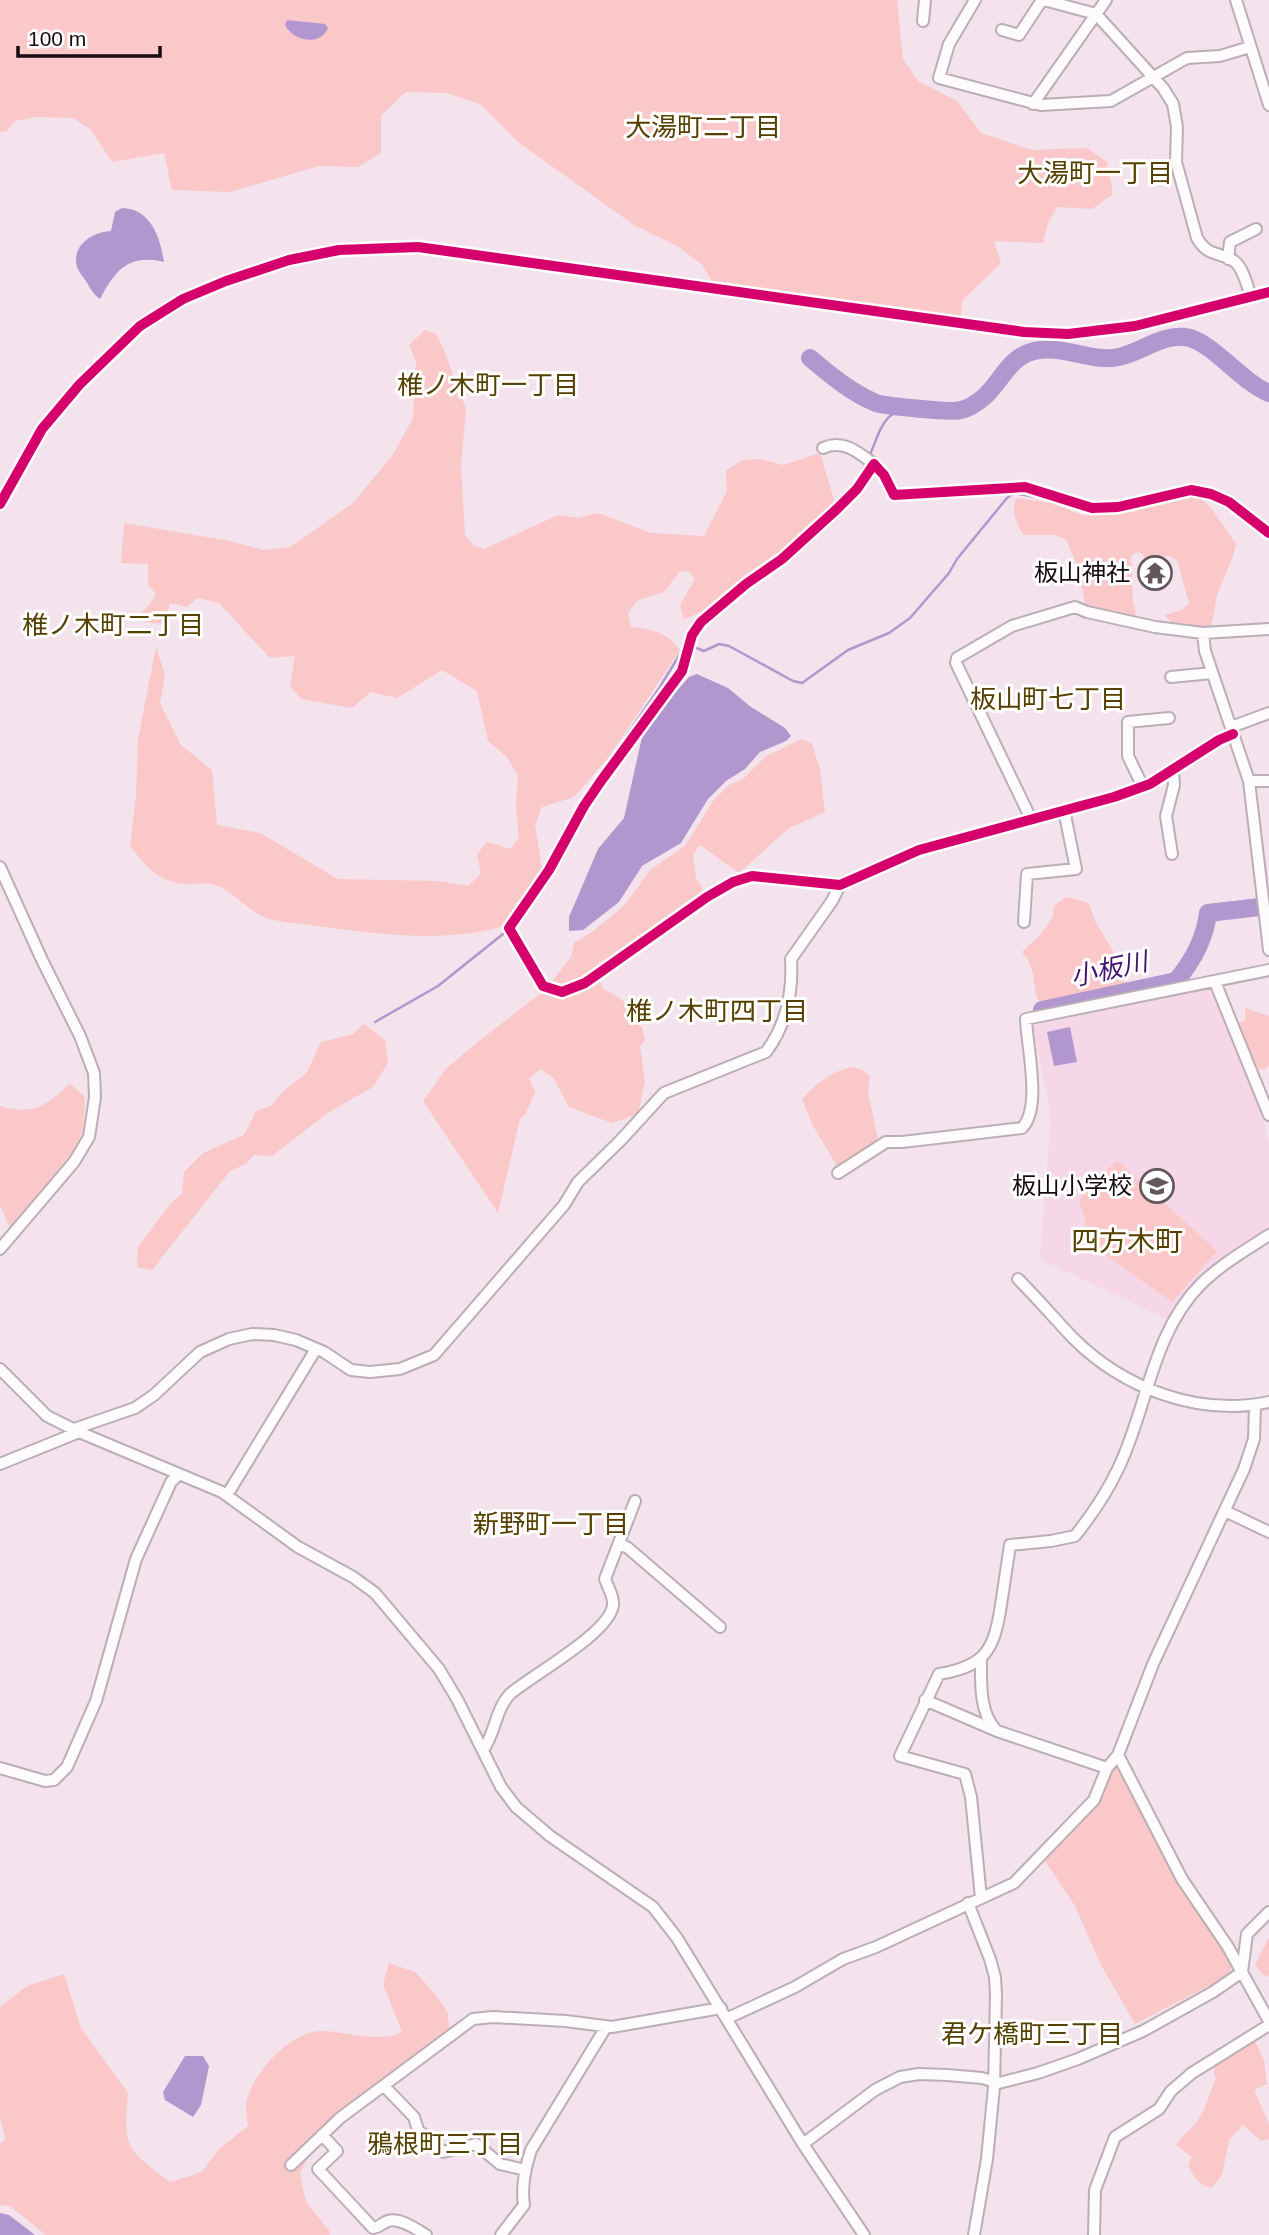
<svg xmlns="http://www.w3.org/2000/svg" width="1269" height="2235" font-family="Helvetica,'Noto Sans JP',sans-serif">
<style>
.built{fill:#f6d7e8}
.green{fill:#fac8c8}
.water{fill:#b296ce}
.lines{fill:none;stroke-linecap:round;stroke-linejoin:round}
.stream{stroke:#b296ce;stroke-width:2.5}
.river{stroke:#b296ce;stroke-width:18}
.minor-casing{stroke:#bcaeb6;stroke-width:14}
.minor{stroke:#fdfbfc;stroke-width:10}
.cycleway-casing{stroke:#fff;stroke-width:15}
.cycleway{stroke:#d6006c;stroke-width:10}
.labels{text-anchor:middle;stroke-width:6;stroke-linejoin:round;paint-order:stroke}
.poi-label{font-size:24px;fill:#150a10;stroke:#fff;text-anchor:end}
.neighbourhood-label{font-size:26px;fill:#554000;stroke:#fff}
.water-label{font-size:26px;font-style:italic;fill:#441570;stroke:#fff}
.quarter-label{font-size:28px;fill:#554000;stroke:#fff}
</style>
<rect width="100%" height="100%" fill="#f4e2ec"/>
<path class="built" d="M1210 988 1263 1118 1269 1144V1228L1218 1262 1191 1288 1168 1320 1040 1259 1051 1117 1033 1025Z"/>
<path class="green" d="M0 0H897L903 59 918 81 957 101 981 133 1032 150 1087 148 1107 162 1113 194 1092 209 1057 207 1048 223 1043 243 994 241 1001 263 962 301 961 316 712 281 702 265 679 247 634 225 518 142 480 104 446 93 406 92 381 116V153L358 167 319 166 230 192 172 190 164 153 112 162 91 130 73 118 37 117 15 121 7 131 0 132Z
M425 330 435 333 444 350 466 409 461 465 465 535 473 545 484 549 558 515 578 518 598 513 651 533 704 536 727 491 726 471 742 460 760 459 783 465 820 453 835 503 778 554 700 613 684 619 680 605 695 579 690 572 680 571 664 592 638 600 628 613 631 627C653 630 666 631 680 650L608 758 574 797 542 807 535 825 542 868 507 925C447 944 379 934 317 926 302 923 284 923 270 919 247 913 233 888 211 884 202 882 193 885 184 884 157 881 146 866 130 846L136 795 138 739 156 647 165 674 160 703 181 745 212 770 217 825 260 833 338 879 438 881 468 886 481 874 477 854 487 842 511 849 519 837 516 805 518 776 507 757 488 741 477 691 442 670 397 698 371 692 352 708 301 699 290 686 295 656 270 658 219 603 197 598 187 607 170 603 164 624 144 622 141 613 150 604 156 594 148 585V564L121 563 124 523 225 540 264 550 290 547 352 504 392 456 413 418 416 361 409 345Z
M1199 496 1211 508 1236 544 1233 556 1217 595 1211 628 1209 630C1193 628 1173 629 1165 615L1182 610 1189 603 1177 560 1168 556 1147 561 1142 554 1136 552 1131 556 1133 601 1136 615 1133 618 1090 609 1085 605 1078 568 1066 539 1054 535H1023C1016 521 1011 514 1016 498L1051 503 1082 515H1095L1132 512 1173 498Z
M802 739 812 744 820 769 825 812 789 828 739 873 700 845 693 854 696 878 704 891 605 964 600 982 604 990C625 997 642 1018 645 1040L640 1046 645 1082 638 1114 612 1123 569 1107 554 1079 541 1069 529 1078 535 1092 526 1113 520 1119 498 1213 423 1101 446 1069 474 1045 545 990 571 957 574 943 592 932 625 905 650 870 685 846 713 801 729 785 743 779 766 756Z
M1066 897 1089 903 1095 921 1113 951 1127 990 1041 1007C1031 987 1038 969 1022 952L1041 934 1053 917 1054 906Z
M1245 1008 1269 1016V1065L1265 1069H1257L1238 1023 1245 1020Z
M364 1024 385 1040 388 1063 373 1087 329 1112 272 1156 254 1155 246 1164 230 1171 152 1270 137 1267 138 1247 170 1204 182 1193 184 1172 203 1153 244 1135 256 1111 271 1106 283 1091 306 1074 321 1042 353 1034Z
M852 1067 863 1070 870 1077 868 1092 878 1140 837 1166 812 1124 802 1099C817 1083 830 1072 852 1067Z
M70 1084 85 1097 83 1130 76 1148 10 1228 0 1205V1106C34 1116 46 1105 70 1084Z
M1117 1160 1217 1251 1172 1302 1093 1246 1079 1200Z
M1119 1766 1125 1774C1155 1840 1190 1901 1231 1960L1232 1967 1228 1976 1135 2024 1101 1965 1075 1906 1044 1859 1102 1799 1112 1768Z
M1269 1937V1975L1265 1977 1255 1965Z
M389 1963 415 1972 435 1994 448 2013 449 2031 322 2128 300 2173 306 2202 330 2232 329 2235H46L10 2206 0 2205V2144L5 2139 0 2116V2007L27 1986 64 1974 81 2028 128 2093C123 2150 126 2148 170 2182L202 2172 219 2149 248 2126C247 2118 245 2107 247 2099 255 2071 290 2032 321 2031 348 2031 376 2044 402 2032L383 1984Z
M1255 2041 1264 2060 1267 2084 1254 2090 1269 2124V2139L1261 2141 1243 2125 1229 2140 1222 2175 1212 2188C1198 2184 1194 2178 1188 2165L1192 2157 1176 2145C1183 2133 1194 2129 1201 2115 1208 2104 1209 2091 1216 2079 1214 2073 1212 2067 1217 2062 1223 2055 1246 2044 1255 2041Z"/>
<path class="water" d="M287 20 325 24 328 28C320 47 293 41 285 25Z
M122 208C151 209 160 237 164 262 129 254 116 269 100 299 94 295 90 288 86 281 83 277 79 272 77 267 71 245 93 232 111 231L115 212Z
M697 674 728 688 751 707 785 728 791 736 786 741 760 752 745 769 726 781 708 799 681 843 642 866 619 902 583 930 569 931V917L598 849 624 818 644 728 689 677Z
M1070 1027 1077 1062 1054 1066 1047 1032Z
M185 2056H203L209 2066 201 2105 193 2117 165 2100 163 2092Z
M0 2213 9 2215 35 2235H0Z"/>
<g class="lines">
<path class="stream" d="M869 457C882 427 883 407 920 408
M858 479 866 463
M694 647 704 651 719 644 729 646 793 681 802 683 848 650 889 633 910 618 949 573 957 559 1007 498 1014 493 1042 498
M611 758 660 687 680 654 688 633
M589 789 603 769
M375 1022 438 986 503 934"/>
<path class="river" d="M810 358C830 375 852 393 876 403 885 406 953 413 961 410 970 408 977 403 984 397 1001 382 1009 357 1034 351 1062 344 1091 363 1119 357 1141 352 1163 334 1185 337 1211 340 1241 382 1269 393
M1042 1010 1176 981C1192 962 1205 938 1208 913L1269 906"/>
<g class="minor-casing">
<path id="minor" d="M975 0 949 44 939 78 1041 105 1111 101 1187 58 1220 56 1250 47
M1044 0 1096 14 1163 88 1173 104 1177 127 1176 162 1197 238C1208 257 1218 251 1234 261 1243 267 1247 286 1251 296
M1236 0 1269 105
M923 21 925 0
M1002 30 1019 35 1042 0
M1033 104 1106 0
M1228 259 1230 242 1256 229
M823 448C843 439 858 452 874 464
M0 504 42 429 80 384 140 326 183 299 226 281 289 260 339 250 418 247 1024 332 1068 334 1135 326 1269 292
M1203 633 1205 651 1249 781 1269 950
M1171 677 1212 673
M1231 727 1269 713
M1233 734 1219 740 1150 784 1114 797 919 850 840 885 752 876 733 882 707 897 585 983 562 992 543 986 509 928 549 870 584 806 601 781 682 671 692 635 701 622 746 584 782 559 837 509 857 489 874 464 884 475 894 495 1025 487 1092 508 1118 507 1191 490 1211 494 1229 502 1269 533
M1249 781H1269
M1143 787 1128 756V722L1169 718
M1031 819 956 663 957 658 1012 626 1075 607 1087 612 1155 627 1203 633 1269 629
M1172 854 1166 816 1174 785 1173 771
M0 867 42 960 80 1036 94 1073 95 1097 89 1137 74 1162 0 1249
M1024 922 1027 874 1076 869 1064 810
M1215 982 1269 1115
M838 1173 886 1142H902L1022 1128C1042 1108 1027 1047 1026 1019L1269 970
M1018 1279C1037 1298 1054 1318 1073 1338 1123 1388 1198 1417 1269 1402
M0 1369 47 1416 79 1432 222 1492 298 1547 353 1577 375 1593 439 1669 457 1699 501 1787 516 1807 550 1836 653 1907 677 1938 803 2144 864 2235
M74 1429 135 1408 154 1395 200 1352 229 1339 252 1334 274 1335 296 1340 324 1352 351 1370 370 1372 400 1369 434 1355 564 1205 578 1182 620 1141 664 1093 766 1052C787 1024 793 993 791 959L832 901 840 885
M0 1464 79 1432
M227 1495 316 1349
M1225 1511 1269 1532
M620 1544 628 1548 720 1627
M981 1658C981 1681 979 1711 995 1729
M925 1700 997 1731 1107 1768
M483 1750C496 1732 495 1710 510 1694 532 1675 610 1633 613 1605 614 1596 608 1588 605 1579L635 1501
M1118 1755 1182 1879 1228 1947 1269 2021
M0 1768 45 1781 54 1780 67 1767 96 1701 136 1559 171 1482 179 1474
M981 1898 971 1797 965 1774 900 1756 939 1674C986 1666 994 1650 1001 1605 1004 1585 1007 1565 1010 1545L1051 1541 1075 1536C1091 1516 1107 1492 1118 1469 1147 1409 1152 1334 1200 1285 1220 1265 1246 1250 1269 1235
M968 1903 990 1959 995 1977 996 1995 994 2087 987 2159 974 2235
M728 2018 795 1987 843 1959 876 1947 1014 1883 1094 1800 1107 1768 1118 1755 1153 1664 1244 1469 1254 1439 1255 1405
M384 2086 414 2117 418 2130 443 2152 476 2144 500 2164 525 2170
M322 2135 337 2151 318 2169 373 2228C380 2227 382 2223 388 2221 399 2217 416 2229 426 2235
M803 2144 875 2090 900 2077 919 2074 947 2075 982 2078 999 2083 1038 2073 1078 2059 1143 2031 1213 1992 1242 1972 1247 1934 1269 1912
M291 2165 340 2118 473 2019 493 2017 566 2021 612 2027 721 2008
M501 2235 524 2205C521 2186 525 2168 531 2150L606 2027
M1094 2235 1095 2190 1115 2137 1159 2109 1171 2091 1192 2073 1269 2025"/>
</g>
<use href="#minor" class="minor"/>
<g class="cycleway-casing">
<path id="cycleway" d="M0 504 42 429 80 384 140 326 183 299 226 281 289 260 339 250 418 247 1024 332 1068 334 1135 326 1269 292
M1233 734 1219 740 1150 784 1114 797 919 850 840 885 752 876 733 882 707 897 585 983 562 992 543 986 509 928 549 870 584 806 601 781 682 671 692 635 701 622 746 584 782 559 837 509 857 489 874 464 884 475 894 495 1025 487 1092 508 1118 507 1191 490 1211 494 1229 502 1269 533"/>
</g>
<use href="#cycleway" class="cycleway"/>
</g>
<defs>
<g id="temple-ring" transform="scale(1.75)"><circle r="9.5" fill="#fff" stroke="#63565d" stroke-width="1.5"/><path d="M0-6L5-2H3V0L6.5 2.5H4V6H1.5V3h-3V6H-4V2.5H-6.5L-3 0V-2H-5Z" fill="#63565d"/></g>
<g id="school-ring" transform="scale(1.75)"><circle r="9.5" fill="#fff" stroke="#63565d" stroke-width="1.5"/><path d="M0-5L7-2L0 1L-7-2ZM-4 1L0 2.5L4 1V4Q0 6-4 4Z" fill="#63565d"/></g>
</defs>
<g fill-rule="evenodd">
<use href="#temple-ring" x="1155" y="573"/>
<use href="#school-ring" x="1157" y="1186"/>
</g>
<g class="labels">
<g class="poi-label">
<text x="1130" y="581">板山神社</text>
<text x="1132" y="1194">板山小学校</text>
</g>
<g class="neighbourhood-label">
<text x="703" y="136">大湯町二丁目</text>
<text x="1095" y="182">大湯町一丁目</text>
<text x="488" y="394">椎ノ木町一丁目</text>
<text x="113" y="634">椎ノ木町二丁目</text>
<text x="1048" y="708">板山町七丁目</text>
<text x="717" y="1020">椎ノ木町四丁目</text>
<text x="551" y="1533">新野町一丁目</text>
<text x="1032" y="2043">君ケ橋町三丁目</text>
<text x="445" y="2153">鴉根町三丁目</text>
</g>
<g class="water-label">
<text transform="translate(1109 969) rotate(-12)" y="9">小板川</text>
</g>
<g class="quarter-label">
<text x="1127" y="1251">四方木町</text>
</g>
</g>
<path d="M18 46v10h142v-10" fill="none" stroke="#150a10" stroke-width="3.5"/>
<text x="28" y="46" font-size="21" fill="#150a10" stroke="#ffffff" stroke-width="5" paint-order="stroke">100 m</text>
</svg>
